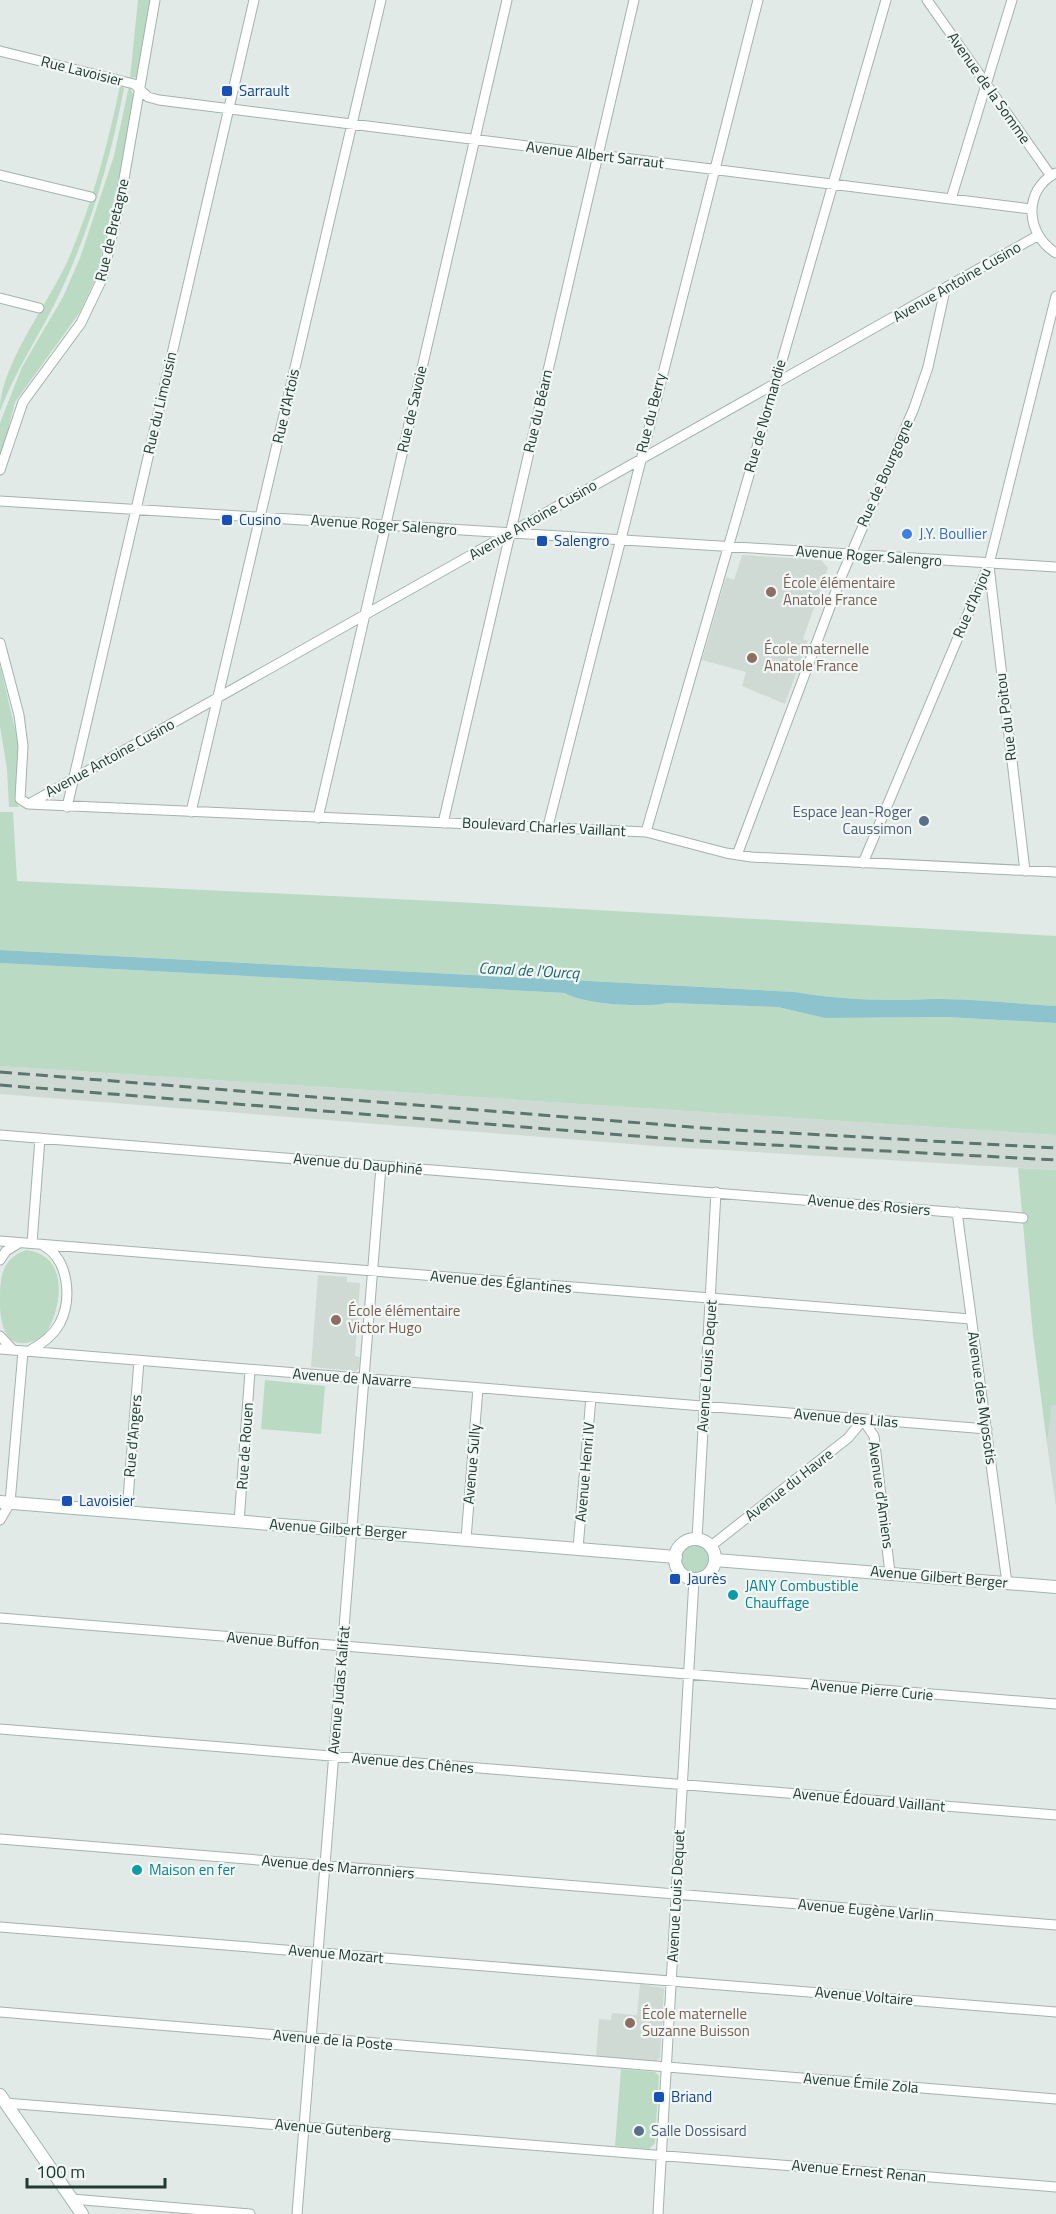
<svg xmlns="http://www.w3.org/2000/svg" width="1056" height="2214" font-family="'Titillium Web',sans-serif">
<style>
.built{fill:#cfdad5}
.green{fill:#bbdac3}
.water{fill:#8dc3cc}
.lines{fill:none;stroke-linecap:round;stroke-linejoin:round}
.street-casing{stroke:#a4b2ad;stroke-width:11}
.secondary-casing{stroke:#a1b5ae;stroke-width:14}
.street{stroke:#fff;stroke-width:9}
.secondary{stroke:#fff;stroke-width:12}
.rail{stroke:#5d756f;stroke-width:3;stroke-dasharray:12 6;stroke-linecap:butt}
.transit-dot{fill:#1a4fb4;stroke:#f1f7f4;stroke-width:2}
.shop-dot{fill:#3f7fe0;stroke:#f1f7f4;stroke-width:2}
.education-dot{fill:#8d6e63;stroke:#f1f7f4;stroke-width:2}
.service-dot{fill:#5c6f8a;stroke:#f1f7f4;stroke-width:2}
.culture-dot{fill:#0f9aa8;stroke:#f1f7f4;stroke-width:2}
.labels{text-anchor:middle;stroke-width:4.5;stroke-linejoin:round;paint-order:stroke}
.street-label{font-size:15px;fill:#233a33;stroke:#f1f7f4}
.transit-label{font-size:15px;fill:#164399;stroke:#f1f7f4;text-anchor:start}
.shop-label{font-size:15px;fill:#366cbe;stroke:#f1f7f4;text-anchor:start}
.education-label{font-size:15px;fill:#785e54;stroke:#f1f7f4;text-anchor:start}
.service-label{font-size:15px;fill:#4e5e75;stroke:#f1f7f4;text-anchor:end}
.culture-label{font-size:15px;fill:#0d838f;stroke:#f1f7f4;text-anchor:start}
.water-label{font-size:16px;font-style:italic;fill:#216571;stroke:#f1f7f4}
</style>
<rect width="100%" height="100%" fill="#e1eae6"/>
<path class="built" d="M742 555 821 560 828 568 803 639 808 641 785 704 742 686 746 672 702 660 726 577 734 580Z
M0 1066 1056 1135V1170L655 1146 0 1094Z
M318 1275 347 1277V1282L360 1283 355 1356 360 1357 359 1368 356 1371 311 1367Z
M1052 1405H1056V1507L1047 1444Z
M640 1984 664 1988 660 2058 656 2061 596 2056 599 2019 611 2020 612 2013 637 2015Z"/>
<path class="green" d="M138 0H152L138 77 130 78Z
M120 86 124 88C111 158 90 229 60 293 41 333 16 369 0 411 0 363 52 300 71 253 93 200 108 144 120 86Z
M129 86 136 100 97 275 80 312 15 402 0 461V423L22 367 63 297 80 258 114 156Z
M0 665 19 746 16 801 19 807H9L7 769 0 726Z
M0 812H13L17 881 457 902 1056 936V1006C1015 1004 973 998 932 999 885 1001 841 1000 795 992L0 950Z
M0 963 566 993C585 1005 646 1008 668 1003L778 1007 826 1018 946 1017 1056 1023V1135L0 1066Z
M1018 1168 1056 1170V1405H1052L1047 1444 1033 1335Z
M26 1250C70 1254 63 1310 44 1336 12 1355 0 1334 0 1303 0 1280 0 1259 26 1250Z
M265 1380 325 1386 321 1434 261 1429Z
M680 1559a16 16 0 1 1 32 0a16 16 0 1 1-32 0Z
M621 2069 655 2072 659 2076 655 2143 649 2149 615 2146Z"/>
<path class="water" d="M0 950 795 992C842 1000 885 1001 932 999 973 998 1015 1004 1056 1006V1023L946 1017 825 1018 778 1007 668 1003C646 1008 585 1005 565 993L0 963Z"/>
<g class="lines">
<g class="street-casing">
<path id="street" d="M927 0 1051 176
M0 51 134 84 148 97 159 100 1031 209
M1056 173C1022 190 1026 235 1056 253
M0 175 91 197
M951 199 1012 0
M0 298 39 308
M0 470 23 402 81 323 102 279 120 202 155 0
M0 501 1056 567
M989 566 1025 871
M0 643 19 715 23 746 20 799 28 804 646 832 726 853 751 857 1056 872
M29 804 1037 236
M67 807 254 0
M191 812 381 0
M318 818 507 0
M443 823 634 0
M548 826 758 0
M646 832 886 0
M737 855 842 575 914 408 928 367 945 290
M863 863 989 564 1056 296
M0 1135 1023 1218
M957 1212 1007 1583
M0 1241 971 1319
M32 1243 40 1138
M0 1260 6 1251 19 1243
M0 1336 13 1350
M0 1349 987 1429
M29 1351C42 1344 53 1336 60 1323 72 1299 69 1260 44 1246
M127 1511 139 1361
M0 1520 10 1503 23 1351
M239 1522 250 1371
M466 1539 478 1388
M697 1539 716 1192
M711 1546 848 1438 863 1420 874 1436 890 1573
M578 1548 591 1397
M0 1618 1056 1704
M0 1729 1056 1815
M0 1839 1056 1925
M0 1927 1056 2012
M0 2012 1056 2099
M5 2103 1056 2187
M72 2199 250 2214
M297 2214 381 1166
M658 2214 694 1579"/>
</g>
<g class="secondary-casing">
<path id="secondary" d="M0 1502 676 1557
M675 1559a20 20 0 1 1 40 0a20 20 0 1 1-40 0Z
M715 1560 1056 1587
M0 2095 82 2214"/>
</g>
<use href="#street" class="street"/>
<use href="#secondary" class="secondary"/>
<path class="rail" d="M0 1072 717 1129 1056 1148
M0 1085 698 1141 1056 1160"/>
</g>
<g class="transit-dot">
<rect x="221" y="85" width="12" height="12" rx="3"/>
<rect x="221" y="514" width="12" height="12" rx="3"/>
<rect x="536" y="535" width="12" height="12" rx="3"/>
<rect x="61" y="1495" width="12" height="12" rx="3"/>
<rect x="669" y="1573" width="12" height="12" rx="3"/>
<rect x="653" y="2091" width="12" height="12" rx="3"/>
</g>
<circle class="shop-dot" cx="907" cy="534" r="6"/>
<g class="education-dot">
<circle cx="771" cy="592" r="6"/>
<circle cx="752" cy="658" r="6"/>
<circle cx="336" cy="1320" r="6"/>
<circle cx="630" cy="2023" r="6"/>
</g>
<g class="service-dot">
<circle cx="924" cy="821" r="6"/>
<circle cx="639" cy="2131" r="6"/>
</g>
<g class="culture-dot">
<circle cx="733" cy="1595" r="6"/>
<circle cx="137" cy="1870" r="6"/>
</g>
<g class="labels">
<g class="street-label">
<text transform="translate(82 71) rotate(14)" y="5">Rue Lavoisier</text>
<text transform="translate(989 88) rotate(55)" y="5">Avenue de la Somme</text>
<text transform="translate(595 155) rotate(7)" y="5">Avenue Albert Sarraut</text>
<text transform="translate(112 230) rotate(-77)" y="5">Rue de Bretagne</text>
<text transform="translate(957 282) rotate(-30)" y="5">Avenue Antoine Cusino</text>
<text transform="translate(160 403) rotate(-77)" y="5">Rue du Limousin</text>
<text transform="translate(286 406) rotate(-77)" y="5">Rue d'Artois</text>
<text transform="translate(412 409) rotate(-77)" y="5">Rue de Savoie</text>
<text transform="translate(538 411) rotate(-77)" y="5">Rue du Béarn</text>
<text transform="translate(651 413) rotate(-76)" y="5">Rue du Berry</text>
<text transform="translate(765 416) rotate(-74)" y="5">Rue de Normandie</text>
<text transform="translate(885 473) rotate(-66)" y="5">Rue de Bourgogne</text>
<text transform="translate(533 520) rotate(-30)" y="5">Avenue Antoine Cusino</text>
<text transform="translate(384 525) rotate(4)" y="5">Avenue Roger Salengro</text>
<text transform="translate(869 556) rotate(4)" y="5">Avenue Roger Salengro</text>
<text transform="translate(972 603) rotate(-67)" y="5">Rue d'Anjou</text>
<text transform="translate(1006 717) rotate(-97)" y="5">Rue du Poitou</text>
<text transform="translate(110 758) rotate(-29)" y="5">Avenue Antoine Cusino</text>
<text transform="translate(544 827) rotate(3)" y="5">Boulevard Charles Vaillant</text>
<text transform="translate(358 1164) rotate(5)" y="5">Avenue du Dauphiné</text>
<text transform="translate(869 1205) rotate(5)" y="5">Avenue des Rosiers</text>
<text transform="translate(501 1282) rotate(5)" y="5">Avenue des Églantines</text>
<text transform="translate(707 1366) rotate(-86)" y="5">Avenue Louis Dequet</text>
<text transform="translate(352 1378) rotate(4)" y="5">Avenue de Navarre</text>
<text transform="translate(982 1398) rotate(82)" y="5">Avenue des Myosotis</text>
<text transform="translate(846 1418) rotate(5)" y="5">Avenue des Lilas</text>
<text transform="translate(133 1436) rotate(-85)" y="5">Rue d'Angers</text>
<text transform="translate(245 1446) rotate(-86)" y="5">Rue de Rouen</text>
<text transform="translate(472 1464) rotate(-85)" y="5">Avenue Sully</text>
<text transform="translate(585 1472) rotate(-85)" y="5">Avenue Henri IV</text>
<text transform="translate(789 1485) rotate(-38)" y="5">Avenue du Havre</text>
<text transform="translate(881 1495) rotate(82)" y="5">Avenue d'Amiens</text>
<text transform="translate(338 1529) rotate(4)" y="5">Avenue Gilbert Berger</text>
<text transform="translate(939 1577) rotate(5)" y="5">Avenue Gilbert Berger</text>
<text transform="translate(273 1641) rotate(5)" y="5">Avenue Buffon</text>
<text transform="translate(339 1690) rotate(-85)" y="5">Avenue Judas Kalifat</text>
<text transform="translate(872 1690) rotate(5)" y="5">Avenue Pierre Curie</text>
<text transform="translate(413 1763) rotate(5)" y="5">Avenue des Chênes</text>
<text transform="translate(869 1800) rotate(5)" y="5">Avenue Édouard Vaillant</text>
<text transform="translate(338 1867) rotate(5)" y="5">Avenue des Marronniers</text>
<text transform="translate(676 1896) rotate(-87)" y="5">Avenue Louis Dequet</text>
<text transform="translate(866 1910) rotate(5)" y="5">Avenue Eugène Varlin</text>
<text transform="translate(336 1954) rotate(5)" y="5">Avenue Mozart</text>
<text transform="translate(864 1996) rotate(5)" y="5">Avenue Voltaire</text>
<text transform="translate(333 2040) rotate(5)" y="5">Avenue de la Poste</text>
<text transform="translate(861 2083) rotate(5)" y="5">Avenue Émile Zola</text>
<text transform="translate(333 2129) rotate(5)" y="5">Avenue Gutenberg</text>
<text transform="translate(859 2171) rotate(5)" y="5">Avenue Ernest Renan</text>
</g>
<g class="transit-label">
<text x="239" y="96">Sarrault</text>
<text x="239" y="525">Cusino</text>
<text x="554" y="546">Salengro</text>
<text x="79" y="1506">Lavoisier</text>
<text x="687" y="1584">Jaurès</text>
<text x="671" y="2102">Briand</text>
</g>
<g class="shop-label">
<text x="919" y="539">J.Y. Boullier</text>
</g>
<g class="education-label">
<text x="783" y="588">École élémentaire<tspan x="783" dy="17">Anatole France</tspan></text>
<text x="764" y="654">École maternelle<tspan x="764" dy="17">Anatole France</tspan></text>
<text x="348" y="1316">École élémentaire<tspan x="348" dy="17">Victor Hugo</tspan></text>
<text x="642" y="2019">École maternelle<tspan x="642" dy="17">Suzanne Buisson</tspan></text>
</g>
<g class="service-label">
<text x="912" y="817">Espace Jean-Roger<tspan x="912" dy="17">Caussimon</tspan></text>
<text x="651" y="2136" text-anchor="start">Salle Dossisard</text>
</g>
<g class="culture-label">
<text x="745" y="1591">JANY Combustible<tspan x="745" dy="17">Chauffage</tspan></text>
<text x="149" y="1875">Maison en fer</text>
</g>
<g class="water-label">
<text transform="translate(529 970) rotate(3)" y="6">Canal de l'Ourcq</text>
</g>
</g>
<path d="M27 2178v9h138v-9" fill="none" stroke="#233a33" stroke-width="3"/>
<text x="36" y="2178" font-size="18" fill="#233a33" stroke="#f1f7f4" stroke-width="4.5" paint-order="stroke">100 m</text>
</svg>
